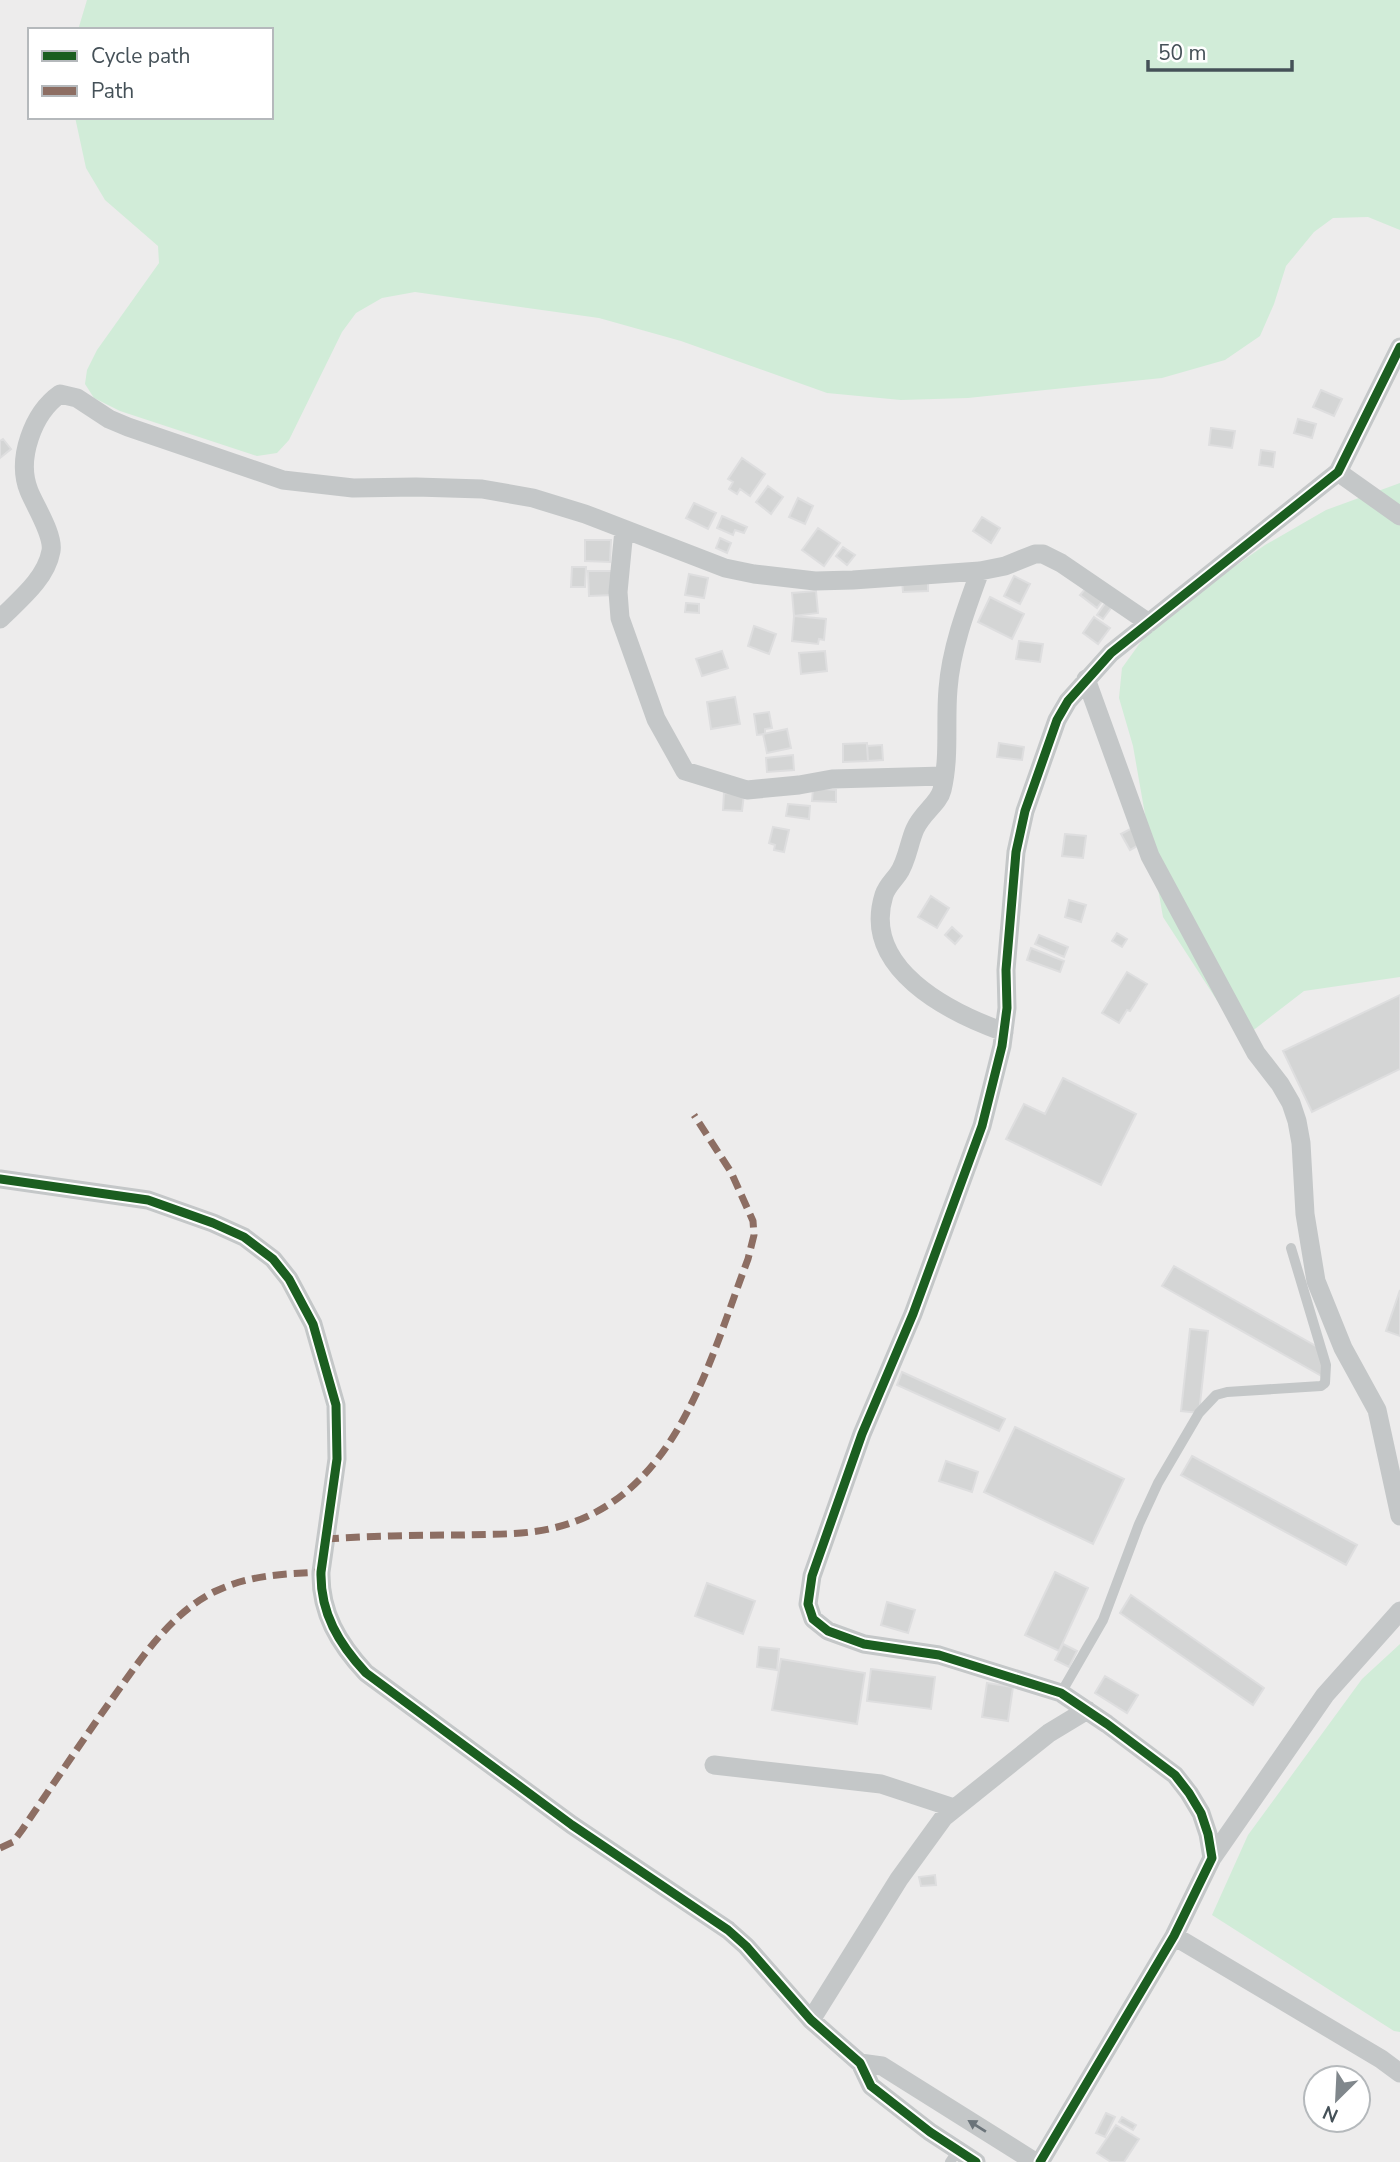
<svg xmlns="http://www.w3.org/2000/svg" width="1400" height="2162" font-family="'Nunito Sans',sans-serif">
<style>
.green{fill:#d1ecd8}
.building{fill:#d4d5d5;stroke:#dededf;stroke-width:2}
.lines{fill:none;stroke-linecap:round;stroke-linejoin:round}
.lane{stroke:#c4c7c8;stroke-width:10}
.street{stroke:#c4c7c8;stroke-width:19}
.quiet{stroke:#8d6e63;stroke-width:7;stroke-dasharray:14 7;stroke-linecap:butt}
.cycleway-casing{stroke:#fff;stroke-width:13}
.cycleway{stroke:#1b5e20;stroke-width:9}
.oneway{fill:#6b747a}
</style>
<rect width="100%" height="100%" fill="#edecec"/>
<path class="green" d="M87 0H1400V230L1368 217 1333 218 1314 232 1286 266 1274 304 1260 336 1225 360 1162 378 968 398 901 400 827 393 681 341 599 318 415 292 382 298 356 313 342 332 289 440 277 453 257 456 120 411 94 398 85 384 87 370 97 350 159 263 158 246 105 200 86 168 75 117H271V30H78Z
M1400 483V977L1304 991 1242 1039 1163 917 1133 746 1119 698 1122 668 1145 636 1207 586 1265 545 1326 510Z
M1400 1644V2032L1394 2031 1212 1915 1248 1835 1362 1679Z"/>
<path class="building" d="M1321 390 1342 399 1334 416 1313 407Z
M1298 419 1316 424 1312 438 1294 433Z
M1211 428 1235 431 1232 448 1209 445Z
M3 439 11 449 0 458V441Z
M1261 450 1275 452 1273 467 1259 465Z
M742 458 765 474 750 496 740 489 737 494 729 489 733 482 728 479Z
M768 486 783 497 771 514 756 502Z
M798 498 813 506 805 524 789 517Z
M694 503 716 513 708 529 686 518Z
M722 516 747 527 744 533 735 530 733 535 717 528Z
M982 517 1000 528 991 543 973 531Z
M818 528 840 543 824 566 802 550Z
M720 538 731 543 727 553 716 548Z
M585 540H611L610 562 585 561Z
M843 547 855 555 847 565 836 556Z
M572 567H586L585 587H571Z
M588 571H613L614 595 589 596Z
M689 574 708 578 704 598 685 595Z
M1014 576 1030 584 1020 604 1004 596Z
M928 579V591L903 592 902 581Z
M1090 583 1107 595 1097 608 1080 595Z
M816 591 818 613 794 616 792 593Z
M990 597 1024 614 1012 639 978 622Z
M1108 599 1114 604 1103 619 1097 615Z
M686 603 699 604V613L685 612Z
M794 616 826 619 824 640 819 639 818 644 792 641Z
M1094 617 1110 628 1098 644 1083 633Z
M754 626 776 634 769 654 748 646Z
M1019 641 1043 644 1040 662 1016 659Z
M722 651 728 668 702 676 696 659Z
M825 651 827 671 801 674 799 653Z
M735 697 740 724 711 729 707 702Z
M769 712 772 728 765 729V734L757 735 754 714Z
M787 729 791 748 767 753 763 734Z
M867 743 868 761 843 762V744Z
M999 743 1024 747 1022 760 997 757Z
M882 745 883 760 868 761 867 746Z
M793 755 794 770 767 772 766 758Z
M813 788 836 790V802L812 801Z
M724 793 744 794 742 811 723 810Z
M788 804 810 806 809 819 786 816Z
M773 827 789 830 784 852 774 850 775 845 769 843Z
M1134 827 1142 843 1130 850 1121 834Z
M1065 834 1086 836 1083 858 1062 856Z
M931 896 949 908 937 928 918 917Z
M1069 900 1086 905 1081 922 1065 917Z
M952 927 962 936 955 944 945 935Z
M1117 933 1127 939 1122 947 1112 941Z
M1039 935 1068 947 1064 957 1035 944Z
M1031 948 1064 961 1060 972 1027 960Z
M1127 972 1147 984 1130 1011 1127 1010 1119 1023 1102 1013Z
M1400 995V1069L1312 1112 1283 1051Z
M1063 1078 1136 1114 1101 1185 1006 1139 1024 1104 1045 1114Z
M1174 1266 1321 1349 1327 1379 1162 1286Z
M1400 1290V1336L1386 1331Z
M1190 1329 1208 1331 1199 1413 1181 1411Z
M902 1372 1005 1419 999 1431 897 1385Z
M1015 1427 1124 1479 1093 1544 984 1492Z
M1192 1456 1357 1545 1346 1565 1181 1475Z
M946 1461 978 1472 972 1492 939 1481Z
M1055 1572 1088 1588 1059 1651 1025 1635Z
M707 1583 755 1601 743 1634 695 1616Z
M1131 1595 1264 1688 1253 1705 1120 1613Z
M887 1602 915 1610 908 1633 881 1625Z
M1063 1644 1077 1651 1069 1667 1055 1660Z
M759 1647 779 1649 777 1670 757 1667Z
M781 1659 865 1673 857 1724 772 1710Z
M871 1669 935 1677 931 1709 867 1701Z
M1105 1676 1138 1695 1127 1713 1095 1693Z
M987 1683 1013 1687 1008 1721 982 1717Z
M935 1875 936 1885 921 1886 919 1877Z
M1106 2113 1115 2117 1105 2137 1096 2133Z
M1122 2117 1136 2125 1133 2130 1119 2122Z
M1116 2125 1139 2139 1124 2162H1111L1097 2153Z"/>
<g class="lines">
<path class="lane" d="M1061 1693 1103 1620 1139 1524 1158 1483 1199 1413 1216 1395 1227 1392 1321 1386 1325 1383 1326 1365 1291 1248
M950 2162 958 2150"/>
<path class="street" d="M1338 472 1400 516
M624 530 618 592 620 618 656 719 685 771 747 790 799 785 832 779 944 776
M980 571C966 609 951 649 948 689 945 723 950 756 942 790 939 803 922 813 915 829 909 842 907 862 898 874 893 881 887 886 884 895 861 968 948 1012 1004 1032
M0 619C19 600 46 579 51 551 54 535 35 506 29 491 16 459 33 413 60 394L77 398 109 419 128 427 283 480 353 488 416 487 482 489 533 498 585 514 725 568 754 574 815 581 853 580 980 571 1005 566 1035 554H1043L1061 563 1149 623
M1086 679 1150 856 1256 1053 1280 1084 1291 1103 1297 1121 1301 1143 1305 1214 1316 1281 1343 1348 1377 1410 1400 1516
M0 1179 148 1200 213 1223 244 1237 273 1259 289 1279 313 1324 336 1405 337 1459 321 1572C320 1613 339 1644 366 1673L572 1825 728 1930 746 1946 811 2020 860 2063 871 2086 930 2132 976 2162
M714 1765 881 1784 954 1808
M1212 1858 1325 1695 1400 1611
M1174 1936 1381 2059 1400 2073
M811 2020 899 1879 944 1817 1049 1733 1087 1710
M860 2063 882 2066 1035 2162
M1040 2162 1174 1936 1212 1858 1208 1834 1201 1813 1189 1793 1175 1775 1107 1724 1061 1693 939 1655 864 1644 828 1631 813 1619 808 1604 812 1576 862 1434 913 1314 982 1126 1002 1046 1007 1008 1006 970 1016 852 1025 811 1057 720 1068 701 1111 653 1338 472 1400 347"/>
<path class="quiet" d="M325 1539C371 1536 418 1535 464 1535 492 1534 522 1535 549 1529 676 1502 708 1364 748 1259L754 1235 753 1221 731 1172 694 1115
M0 1848 13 1842 22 1830C50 1789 78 1747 107 1706 137 1665 168 1614 216 1591 249 1575 284 1574 321 1572"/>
<g class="cycleway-casing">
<path id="cycleway" d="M0 1179 148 1200 213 1223 244 1237 273 1259 289 1279 313 1324 336 1405 337 1459 321 1572C320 1613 339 1644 366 1673L572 1825 728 1930 746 1946 811 2020 860 2063 871 2086 930 2132 976 2162
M1040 2162 1174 1936 1212 1858 1208 1834 1201 1813 1189 1793 1175 1775 1107 1724 1061 1693 939 1655 864 1644 828 1631 813 1619 808 1604 812 1576 862 1434 913 1314 982 1126 1002 1046 1007 1008 1006 970 1016 852 1025 811 1057 720 1068 701 1111 653 1338 472 1400 347"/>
</g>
<use href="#cycleway" class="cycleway"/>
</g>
<defs><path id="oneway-solid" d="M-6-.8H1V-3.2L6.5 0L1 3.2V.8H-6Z" transform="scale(1.75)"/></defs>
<use class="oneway" href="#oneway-solid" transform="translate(977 2126) rotate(-148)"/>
<rect x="28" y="28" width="245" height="91" fill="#ffffff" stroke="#b5b9bc" stroke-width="2"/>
<rect x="42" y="51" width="35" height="10" fill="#1b5e20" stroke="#b5b9bc" stroke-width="2"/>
<text x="91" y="63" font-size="21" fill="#455158">Cycle path</text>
<rect x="42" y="86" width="35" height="10" fill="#8d6e63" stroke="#b5b9bc" stroke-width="2"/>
<text x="91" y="98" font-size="21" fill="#455158">Path</text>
<g transform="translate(1337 2099) rotate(204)"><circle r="33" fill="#ffffff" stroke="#b5b9bc" stroke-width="2"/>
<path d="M0-5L12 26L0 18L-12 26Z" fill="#80878c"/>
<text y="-10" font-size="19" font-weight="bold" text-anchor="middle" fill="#455158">N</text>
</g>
<path d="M1148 60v10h144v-10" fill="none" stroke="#455158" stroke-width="3.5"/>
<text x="1158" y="60" font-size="21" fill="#455158" stroke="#ffffff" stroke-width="5" paint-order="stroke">50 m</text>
</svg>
